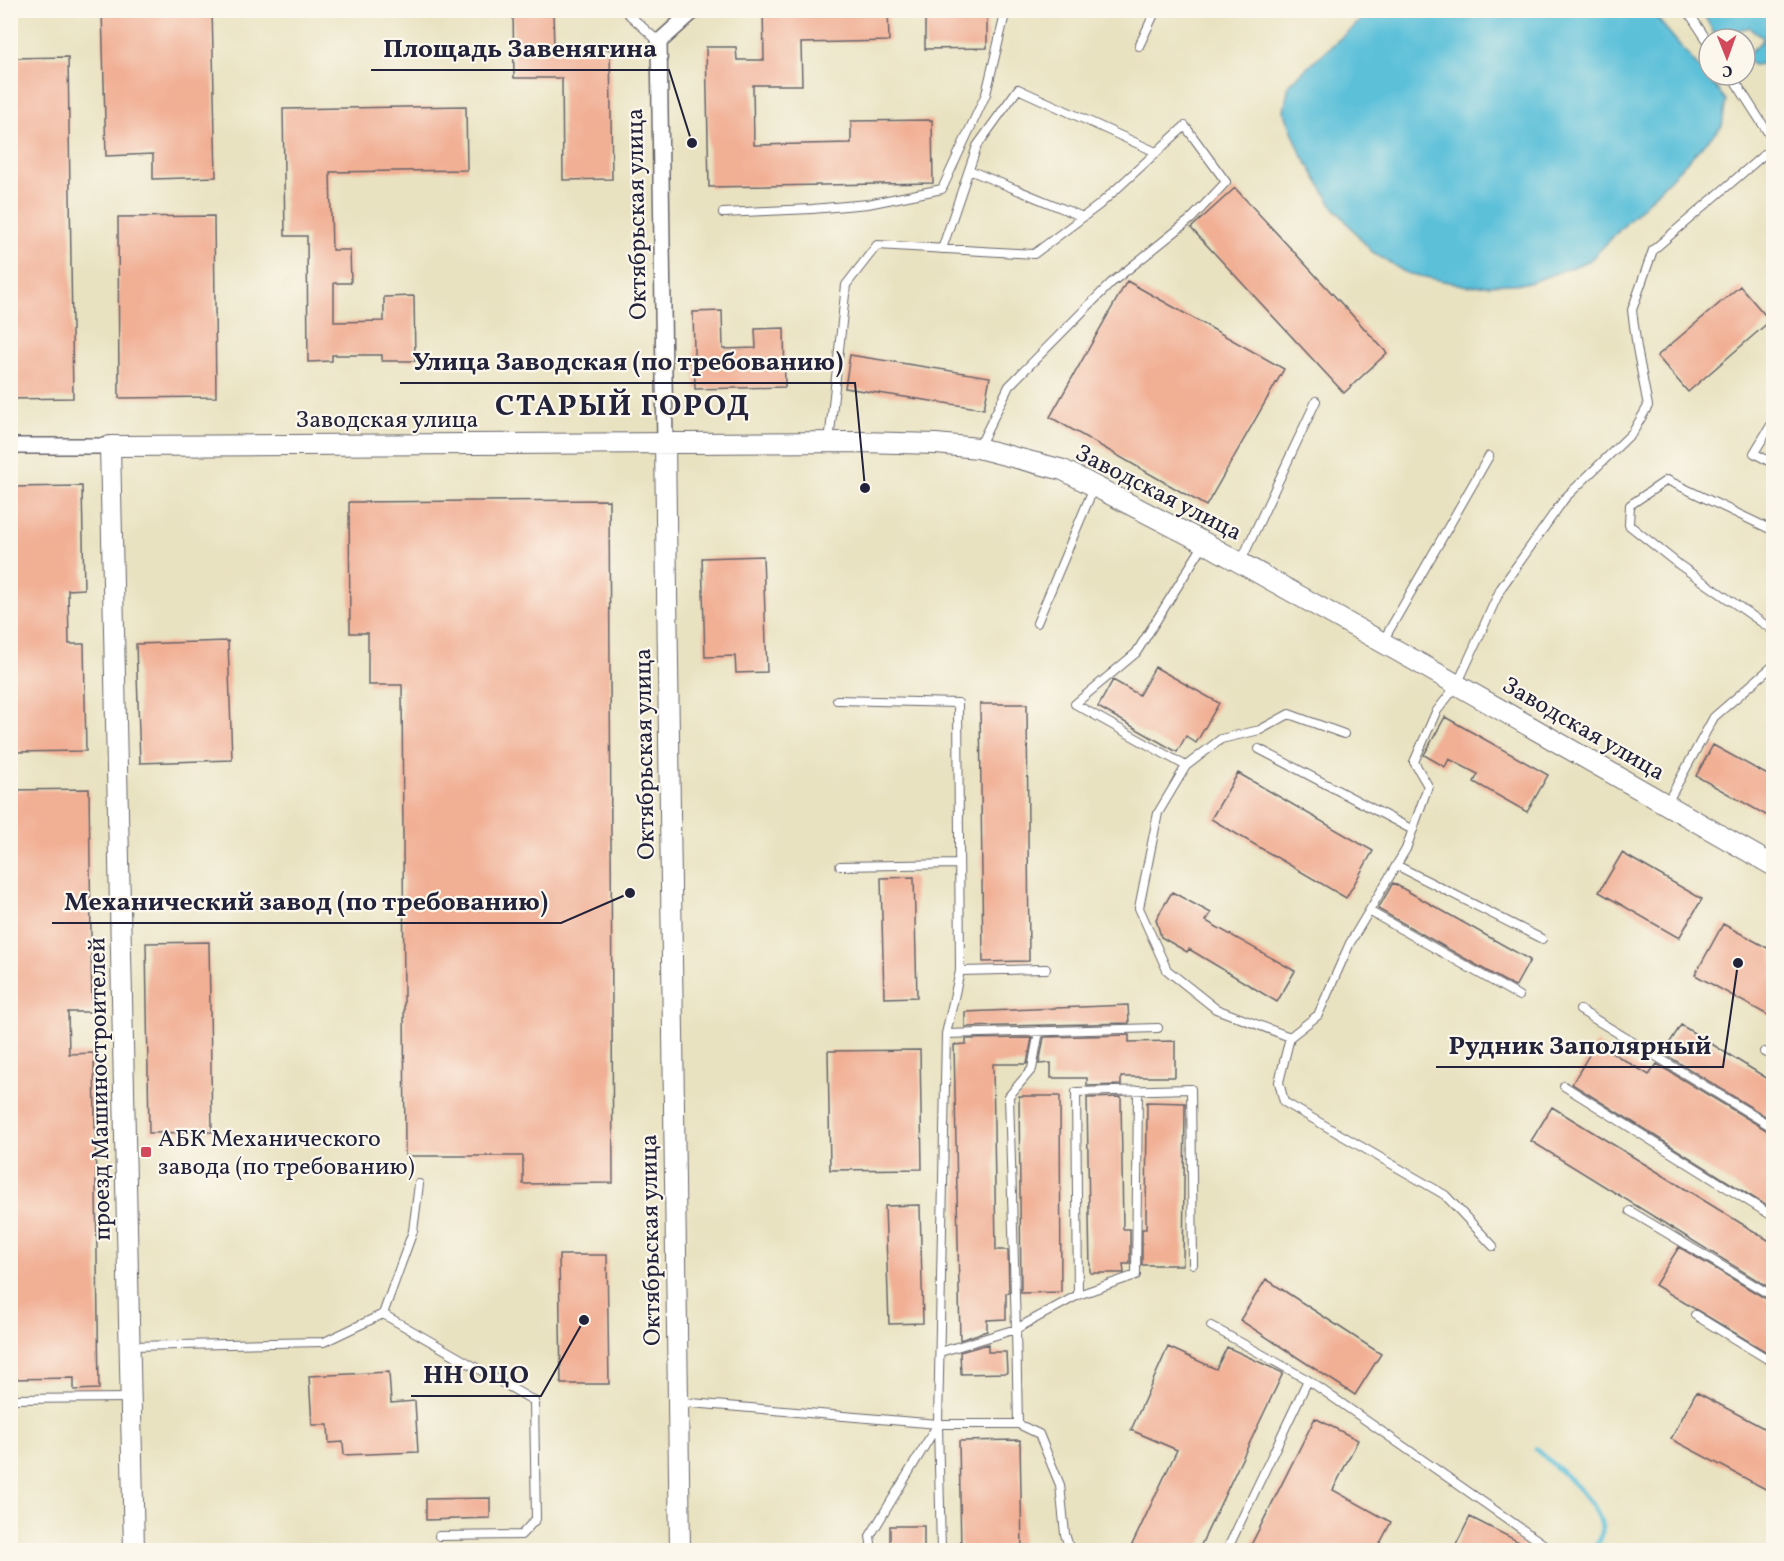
<svg xmlns="http://www.w3.org/2000/svg" width="1784" height="1561" font-family="Vollkorn,serif">
<style>
.water{fill:#5bc0d9;stroke:#3e718a;stroke-width:1.5}
.lines{fill:none;stroke-linecap:round;stroke-linejoin:round}
.stream{stroke:#5bc0d9;stroke-width:5}
.building{fill:#f1af94}
.service-casing{stroke:#68656a;stroke-width:10}
.minor-casing{stroke:#68656a;stroke-width:18}
.tertiary-casing{stroke:#68656a;stroke-width:22}
.service{stroke:#fff;stroke-width:8}
.minor{stroke:#fff;stroke-width:15}
.tertiary{stroke:#fff;stroke-width:20}
.poi-dot{fill:#d1495b;stroke:#fbf7ec;stroke-width:2}
.labels{text-anchor:middle;stroke-width:4.5;stroke-linejoin:round;paint-order:stroke}
.street-label{font-size:24px;fill:#22223b;stroke:#fbf7ec}
.poi-label{font-size:24px;fill:#22223b;stroke:#fbf7ec;text-anchor:start}
.district-label{font-size:30px;font-weight:bold;letter-spacing:1.5px;fill:#22223b;stroke:#fbf7ec}
.leader{fill:none;stroke:#22223b;stroke-width:2}
.callout-dot{fill:#22223b;stroke:#fbf7ec;stroke-width:2}
.callout-label{font-size:26px;text-anchor:middle;font-weight:bold;fill:#22223b;stroke:#fbf7ec;stroke-width:4.5;stroke-linejoin:round;paint-order:stroke}
</style>
<rect width="100%" height="100%" fill="#fbf7ec"/>
<filter id="ink" filterUnits="userSpaceOnUse"><feTurbulence type="fractalNoise" baseFrequency=".0167" numOctaves="2"/><feDisplacementMap in="SourceGraphic" scale="12" xChannelSelector="R" yChannelSelector="G"/><feConvolveMatrix kernelMatrix="1 2 1 2 8 2 1 2 1" color-interpolation-filters="sRGB"/></filter>
<filter id="wash" filterUnits="userSpaceOnUse"><feTurbulence type="fractalNoise" baseFrequency=".008" numOctaves="4" result="noise"/><feDisplacementMap in="SourceGraphic" scale="24" xChannelSelector="R" yChannelSelector="G"/><feGaussianBlur stdDeviation="1.35" result="paint"/><feColorMatrix in="noise" values="0 0 0 0 0 0 0 0 0 0 0 0 0 0 0 0 0 1.4 0 .05"/><feComposite in="paint" operator="in"/></filter>
<g filter="url(#wash)">
<rect width="100%" height="100%" fill="#e9e2c1"/>
<path class="water" d="M1371 11H1651L1726 100 1722 126 1589 261 1529 283 1467 286 1406 273 1371 251 1332 205 1301 153 1284 111 1289 84Z
M1702 11H1773V63L1753 65 1745 57 1764 39 1749 27 1717 39Z"/>
<g class="lines">
<path class="stream" d="M1536 1449C1554 1466 1614 1511 1600 1540 1598 1544 1593 1548 1591 1550"/>
</g>
<g id="blocks">
<path class="building" d="M102 10H212L216 177 153 179V154L106 156Z
M513 10H553L554 50 610 49 612 179 563 180 562 78H514Z
M763 10H888L889 41 801 43 802 85H753L754 145 851 143V121L932 120 933 183 709 187 706 47H736L737 60H764Z
M925 10H987V48L925 49Z
M68 57 73 398 10 399V58Z
M466 106 467 170 330 172 332 250H350L351 283H334V322L384 321V297L414 296 415 361H382V355H332V361L308 362 307 236H285L283 109Z
M1235 188 1387 353 1344 393 1191 228Z
M214 216 216 397 119 398 118 217Z
M1127 281 1284 369 1206 506 1050 417Z
M1740 286 1770 321 1688 392 1657 356Z
M722 311 723 349 756 348 755 329 784 328 785 387 695 389 693 312Z
M850 355 990 377 984 409 845 388Z
M82 486 84 589 68 590 69 644H84L86 751 10 752V487Z
M609 500 613 1183 523 1184V1156H405L402 685H368V633H350L349 502Z
M763 556 767 672 736 673 735 656 705 657 702 558Z
M228 641 232 760 140 763 136 644Z
M1155 667 1219 703 1196 743 1186 736 1177 752 1098 707 1113 680 1139 695Z
M980 704H1027L1029 961 983 962Z
M1445 717 1548 775 1527 812 1474 782 1478 774 1449 759 1445 767 1424 755Z
M1713 745 1773 778V819L1696 776Z
M1238 773 1373 851 1346 898 1211 819Z
M89 789 92 1012H68L69 1054 94 1053 99 1389 74 1390V1378L10 1379V790Z
M1622 853 1702 899 1679 938 1599 892Z
M914 877 917 997 884 998 881 878Z
M1393 883 1530 960 1515 987 1378 909Z
M1172 892 1211 913 1206 921 1295 971 1277 1002 1189 949 1187 952 1161 937 1156 919Z
M1723 924 1773 951V1018L1695 975Z
M209 942 212 1132 149 1133 146 943Z
M1128 1005 1129 1023 965 1027V1012Z
M1681 1025 1773 1082V1121L1663 1053Z
M1129 1035V1042L1175 1041V1077H1121V1085L1087 1086V1078H1051V1063L1039 1064 1044 1037Z
M1032 1038 1027 1064H993L996 1250H1008L1009 1293H1006V1319L987 1320V1331L960 1340 954 1045 966 1044V1039Z
M1596 1043 1649 1075 1657 1064 1773 1134V1210L1572 1084Z
M920 1050 922 1169 830 1170 828 1051Z
M1019 1096H1060L1061 1292 1021 1293Z
M1121 1097 1123 1229H1130V1264H1123L1124 1273H1090L1087 1098Z
M1147 1102 1185 1103 1183 1265H1142V1229H1146Z
M1552 1107 1773 1243V1290L1531 1141Z
M920 1205 923 1323 889 1324 885 1206Z
M1679 1247 1773 1303V1356L1655 1285Z
M559 1255H607L609 1384H561Z
M1266 1279 1381 1354 1355 1395 1240 1320Z
M988 1344V1352H1006L1007 1373 961 1374 960 1352Z
M1168 1347 1216 1369 1227 1347 1283 1373 1198 1551H1129L1177 1450 1131 1430Z
M389 1372 391 1403 415 1401 418 1452 344 1455 343 1442 329 1443 328 1425H312L309 1376Z
M1696 1392 1773 1433V1493L1671 1439Z
M1315 1418 1358 1440 1333 1490 1391 1522 1376 1551H1248Z
M1020 1440 1022 1551H961L959 1441Z
M490 1498V1518L426 1520V1499Z
M1470 1517 1537 1551H1453Z
M890 1526H924V1551H890Z"/>
</g>
</g>
<g filter="url(#ink)">
<use href="#blocks" fill-opacity="0" stroke="#68656a" stroke-width="1.5"/>
<g class="lines">
<g class="service-casing">
<path id="service" d="M624 10 659 42
M1687 10 1709 43
M1139 46 1156 10
M1731 75 1774 142
M969 170 1083 217
M723 213 812 209 868 204 942 189 986 94 1006 10
M942 249 977 146 1018 89 1156 152
M1774 420 1754 453 1774 464
M829 442 846 285 877 245 1034 254 1099 205 1185 126 1226 182 1191 219 1111 283 1009 386 979 447
M1774 531 1667 480 1630 505 1629 525 1678 564 1774 631
M1204 544 1136 653 1075 704 1186 766 1221 739 1260 730 1289 714 1344 734
M1241 561 1316 401
M1037 623 1094 487
M1383 641 1489 456
M837 700 958 703 960 971
M1259 749 1413 830
M1186 766 1158 813 1139 908 1167 970 1216 1009 1290 1037
M1667 803 1714 717 1774 665
M1396 865 1542 939
M840 866 959 864
M1369 911 1519 996
M1580 1010 1774 1128
M946 1034 1158 1028
M1764 1052 1774 1057
M1564 1086 1774 1217
M1630 1211 1774 1297
M1493 1246 1445 1195 1284 1102 1279 1082 1290 1037 1318 1015 1350 943 1406 849 1428 786 1414 762 1436 712 1457 685 1501 588 1565 498 1633 432 1648 406 1637 348 1632 310 1653 250 1774 146
M1078 1295 1136 1275 1138 1090
M383 1314 534 1401 536 1519 521 1535 439 1536
M1695 1315 1774 1363
M1211 1326 1308 1380 1227 1550
M131 1346 324 1342 383 1314 413 1231 419 1184
M940 1352 1016 1329 1009 1096 1032 1069 1039 1031
M1308 1380 1549 1548 1547 1550
M10 1399 130 1398
M679 1402 938 1424H1018L1039 1434 1060 1485 1065 1534 1070 1550
M938 1424 946 1034 960 971 1046 969
M1018 1424 1016 1329 1078 1295 1076 1092 1191 1089 1193 1264
M872 1550 870 1536 938 1424 941 1550"/>
</g>
<g class="minor-casing">
<path id="minor" d="M665 443 659 42 691 13 697 10
M10 446H110"/>
</g>
<g class="tertiary-casing">
<path id="tertiary" d="M665 443 680 1550
M134 1550 110 446 861 442 936 444 978 448 1063 470 1205 543 1412 659 1774 866"/>
</g>
<use href="#service" class="service"/>
<use href="#minor" class="minor"/>
<use href="#tertiary" class="tertiary"/>
</g>
</g>
<rect class="poi-dot" x="140" y="1146" width="12" height="12" rx="3"/>
<g class="labels">
<g class="street-label">
<text transform="translate(636 214) rotate(-91)" y="8">Октябрьская улица</text>
<text x="387" y="427">Заводская улица</text>
<text transform="translate(1159 492) rotate(27)" y="8">Заводская улица</text>
<text transform="translate(1584 728) rotate(30)" y="8">Заводская улица</text>
<text transform="translate(644 754) rotate(-91)" y="8">Октябрьская улица</text>
<text transform="translate(99 1089) rotate(-91)" y="8">проезд Машиностроителей</text>
<text transform="translate(650 1240) rotate(-91)" y="8">Октябрьская улица</text>
</g>
<g class="poi-label">
<text x="158" y="1146">АБК Механического<tspan x="158" dy="28">завода (по требованию)</tspan></text>
</g>
<g class="district-label">
<text x="623" y="415">СТАРЫЙ ГОРОД</text>
</g>
</g>
<path class="leader" d="M692 143L669 70H371M865 488L855 383H400M630 893L561 923H52M1738 963L1723 1067H1436M584 1320L541 1396H411"/>
<g class="callout-dot">
<circle cx="692" cy="143" r="6"/>
<circle cx="865" cy="488" r="6"/>
<circle cx="630" cy="893" r="6"/>
<circle cx="1738" cy="963" r="6"/>
<circle cx="584" cy="1320" r="6"/>
</g>
<g class="callout-label">
<text x="520" y="57">Площадь Завенягина</text>
<text x="628" y="370">Улица Заводская (по требованию)</text>
<text x="306" y="910">Механический завод (по требованию)</text>
<text x="1580" y="1054">Рудник Заполярный</text>
<text x="476" y="1383">НН ОЦО</text>
</g>
<rect width="1784" height="1561" fill="none" stroke="#fbf7ec" stroke-width="36"/>
<g transform="translate(1727 57) rotate(179)"><circle r="28" fill="#fbf7ec" stroke="#a4a2a5" stroke-width="1.5"/>
<path d="M0-4.5L10 22L0 15L-10 22Z" fill="#d1495b"/>
<text y="-9" font-size="16" font-weight="bold" text-anchor="middle" fill="#22223b">С</text>
</g>
</svg>
